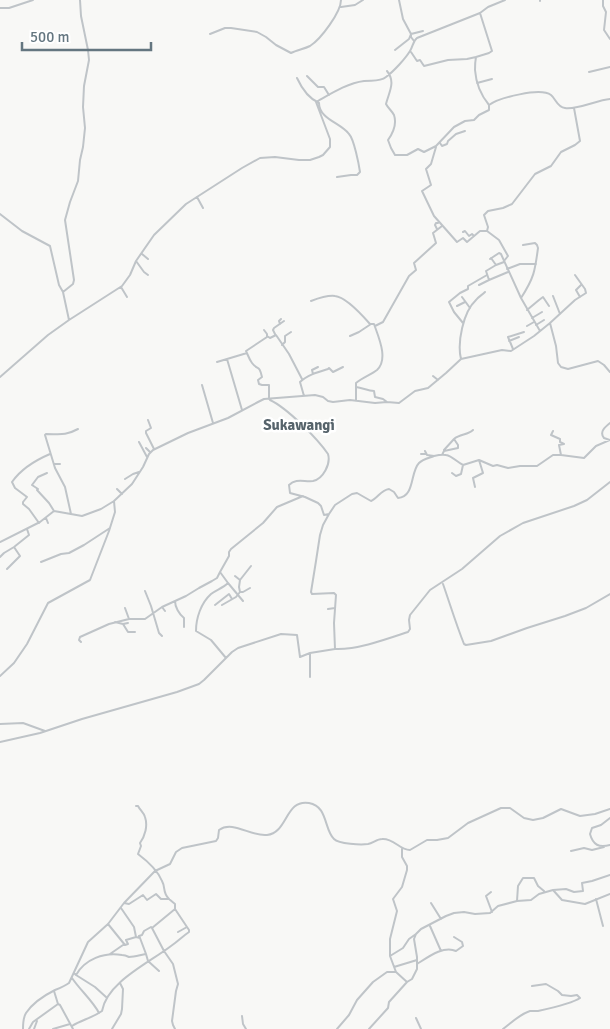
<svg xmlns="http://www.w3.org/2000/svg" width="610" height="1029" font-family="Signika,sans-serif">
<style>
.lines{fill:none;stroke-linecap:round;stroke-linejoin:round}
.street{stroke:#bfc4c8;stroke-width:2}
.labels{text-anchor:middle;stroke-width:5;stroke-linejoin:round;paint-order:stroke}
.quarter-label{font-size:15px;font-weight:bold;fill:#56636b;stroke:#fff}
</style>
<rect width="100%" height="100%" fill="#f8f8f6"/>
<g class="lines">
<path class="street" d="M399 0 403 19 411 34V37L414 41
M540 0V1
M603 0V6L606 12 604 30 610 39
M341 7 355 5 363 0
M0 8H9L33 0
M480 13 492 51 489 53 476 57C475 62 475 65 475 70 476 84 480 94 489 105 499 98 540 87 551 95 556 99 557 107 565 108 577 110 597 100 610 99
M210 34 225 28H231L257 32 266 37 276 45 291 53C297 50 304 49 310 46 321 39 341 12 341 0
M395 50 409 39 411 34 423 31
M411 52 417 61 420 60 424 66 448 60 467 59 476 57
M387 71C396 82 389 92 386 104 388 108 392 111 394 115 397 124 393 133 388 140L391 148 395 155H407L418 149 424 152 436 146 454 127 465 121 474 120 479 115 489 110V105
M589 72 610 67
M307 76 318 87H324L329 95
M297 78C302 89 308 98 319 103 319 119 341 123 349 134 354 139 359 165 360 172L357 175H351L337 177
M477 83 492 79
M440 143 442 146 447 144 448 141 456 134 465 131
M436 147 431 164 426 169 431 185 422 191 434 216 457 242 463 238 467 242 480 231H487
M197 197 203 208
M0 214 22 231 50 246 59 285 63 292
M437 229 435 225 436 223H438
M463 232 465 231 469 236 472 234 474 236
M142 254 148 259
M491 258 496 265
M490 259 499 253 501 254 521 298 540 331
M136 261 144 272 148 275
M504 261 508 256 499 240 487 231 488 227 484 215 488 211 503 208 512 204 535 174 551 166 561 152 575 145 580 141 574 108
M507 269 520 264H536
M489 280 508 272
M479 285 489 280 486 271 496 265 504 262
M121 287 127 297
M553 296 560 314
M462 297 470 308
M580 297 576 290 581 285
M521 298C534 278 535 271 538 248L537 245 535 243 523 245
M311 301C319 298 327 295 335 296 346 297 363 316 370 324H374C378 336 389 359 377 370 372 374 362 378 356 383V387C363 388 368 391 374 391L375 397 383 399 387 402
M457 306 465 302
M527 310 539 300 543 297 549 306
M532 318 542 312
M69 320 63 292 73 284 74 280 65 220 70 202 78 181 80 160 83 147 85 128 83 107 84 86 89 60 88 50 81 16 80 0
M463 323 454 312 449 302 460 293 468 289V286L487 275
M550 323 575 300 586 293 585 289 575 275
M280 324 279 321 281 319
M536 325 544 320
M375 326 383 322 409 276 416 270 414 263 436 243 433 233 442 226
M527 326 534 322
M264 330 267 334V337L246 351C248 355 249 359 252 363 258 371 259 364 262 377L258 380 259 384 262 385H269V399
M275 334 273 330 274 328 284 321
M267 336 270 338 276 335 289 354 302 379
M350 336 359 332 371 324
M509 341 519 337
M282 345 285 342V336L291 332
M513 349 508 337 524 332
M227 359 242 410
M461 359C457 343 463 312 476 300 478 297 482 295 485 292
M217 362 247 353
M313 374 312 370 318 367
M433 376 438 380
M0 377 48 335 69 320 122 286 130 275 136 261 154 235 186 204 242 168 260 158 275 157 299 160H310L319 157 323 155 330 147V139L316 102 318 101C332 93 348 83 364 81 372 80 380 82 386 77 394 71 405 59 410 51 413 46 413 41 417 38L480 13 488 7 505 0
M202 385 213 423
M304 396 300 382C307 375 318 372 328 369L329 368 333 372 343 367
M270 400C287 408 317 438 328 454 331 464 323 479 313 481 304 482 296 478 289 485L290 493 305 497 318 503 321 506 324 515 329 514
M356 400V387
M148 420 151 428 146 431V433L154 449
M553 431 551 435 560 439V442L564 444 559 445 561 455
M610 440 604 438C599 432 605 427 610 423
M139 442 147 457
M146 448 150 452
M444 450 454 439
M425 451 427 455 434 456
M421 454H426
M442 455 444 451 458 448V445L454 439C460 434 468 435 473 430
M54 464H60
M47 473 38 477 32 485 38 489 37 490 49 503 54 511
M452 473 456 476 461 474 463 465
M125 479 133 474 139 472
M475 487 473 478 483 473 479 460
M117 489 122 494
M71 514 65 487 55 468 45 435 46 434C60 434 65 436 78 429
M46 518 48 523
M39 523 29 509 23 504V502L27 497 15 488 12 482C21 469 36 460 50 454
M0 542 40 522 54 511 82 516 101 509 114 501
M0 557 4 553 14 547 29 535 27 529
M41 562 61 554 69 553 84 545 110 528
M7 569 20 556 14 547
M240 580 251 566
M228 583 243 601
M443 584C450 604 456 624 464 644L466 645 491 641 527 628 565 616 586 608 610 594
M145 591 151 606 159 633 162 636
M240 592H243L250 588
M175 601C175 607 179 614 184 618V627
M215 605 229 594 232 599
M222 605 236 597 240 592 239 587 240 580 235 576
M162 607 165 611
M125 608 129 619
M328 609 335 608
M115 622 123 624 128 623
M123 624 128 632H135
M81 642 79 640 80 637 109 624 129 619H145L162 607 186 596 199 588 212 581 217 578 220 572
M335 649C357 650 387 639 408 632L410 629 409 620 410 615 430 590 462 569 500 536 523 523 574 506 587 500 610 482
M310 653V677
M226 658 211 640 196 631C196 618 201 603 211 594 216 590 223 588 228 583L220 572 229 556V552L231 549 263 523 277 507 303 496
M0 676 14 663 27 644 48 603 90 580 109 531 115 512 114 501 132 484 143 467 149 454 153 450 188 433 228 418 258 402 264 399 315 395 323 397 328 401 333 402 350 400 375 403 387 402 399 403 415 391 428 388 446 373 461 359 502 350 511 351 534 336 550 323 556 346 558 363 561 367 568 369 598 361 604 365 610 372
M0 724 23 723 45 731
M0 742 40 733 82 719 177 692 199 684 204 680 232 652 238 648 281 634 297 635 300 657 310 653 335 649 334 623 336 595 334 593 312 594 311 592 316 561 320 535 323 525 329 514 335 505 352 494 357 493 371 501C378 498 381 490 389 489L394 492 398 498C415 497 410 472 419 463 423 459 429 458 434 456 438 455 442 454 446 455 452 456 457 462 463 465L479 460 493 466 497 465 508 468 520 466H537L553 455H561L584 458 596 446 610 440
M136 806H138C140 810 144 813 145 817 148 826 145 836 140 843L141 846 138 854C146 860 158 871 162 881 166 888 162 892 169 899
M610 818 601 825 592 828 590 834C593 845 599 848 610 845
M402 849V857L407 866V870L402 887 393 899 397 911 390 939V956L396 972 407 982 412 979 417 969V957L414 939 416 934 421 929 446 916 454 913 464 912 475 914 490 913 498 906 517 901 531 900 539 894 553 890 562 900 585 904 610 894
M571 851 584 848 592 850 604 847
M553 890 566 889 574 892 583 891 582 883 592 881 610 875
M491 892 486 896 492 912
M596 899 603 926
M517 901 518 886 523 878H534L538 886 544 891
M431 903 441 919
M121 908 134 927 136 937
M108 924 125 945 128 944 126 940 136 937 140 938 139 936 142 935 144 931 151 927 152 928 175 909
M430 926 441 951
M152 928 164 951 173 964 178 984 176 991 172 1021 173 1025 175 1029
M178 932 187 927
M140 938 146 954
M110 954 123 945H125
M390 956 403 948 409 939 416 934
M417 964C428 957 444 945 456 951L463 946 462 942 454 937
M394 967 417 960
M74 973 76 975C85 959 104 952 122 955 124 955 127 956 129 957 135 957 140 955 146 954L148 961 159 971
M76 975 95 987 106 997
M72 978C80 990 93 1001 99 1013
M54 991 58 1004 60 1005 73 1029
M242 1016 243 1024 246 1029
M416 1018 421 1029
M72 1026C81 1020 92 1018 102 1011 107 982 149 963 171 946 177 942 183 936 189 932V930L175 909V904L169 899H161L156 894 147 900 143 895 129 904 124 903
M23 1029C23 1024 23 1018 26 1013 32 1004 45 995 55 990 60 988 65 986 69 983L88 942 108 924 124 903 155 871 170 864 176 852 182 848 216 841 218 838 219 830C233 820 251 837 267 835 288 833 285 799 309 803 328 806 324 830 334 839 339 844 361 845 368 844 373 843 377 839 382 839 394 838 399 850 410 850L427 840H437L448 838 468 823 501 808H510L524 818 533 820 543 818 561 809 580 816 595 814 610 809
M29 1029 33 1022 58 1004
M34 1029 37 1021
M53 1029 70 1024
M112 1029 121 1014 122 1009 123 989 120 983
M337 1029 349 1015 357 1000 373 982 387 972H396
M369 1029 388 1008 389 1002 407 982
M503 1029C511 1023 520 1014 530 1011 530 1011 537 1011 538 1011 547 1009 573 1003 580 998L577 995 571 996 562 995 558 991 546 984 532 986"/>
</g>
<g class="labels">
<g class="quarter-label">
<text x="299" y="430">Sukawangi</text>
</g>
</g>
<path d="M22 42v8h129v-8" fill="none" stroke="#647680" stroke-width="2.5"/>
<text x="30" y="42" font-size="15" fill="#647680" stroke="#ffffff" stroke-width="4" paint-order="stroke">500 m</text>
</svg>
